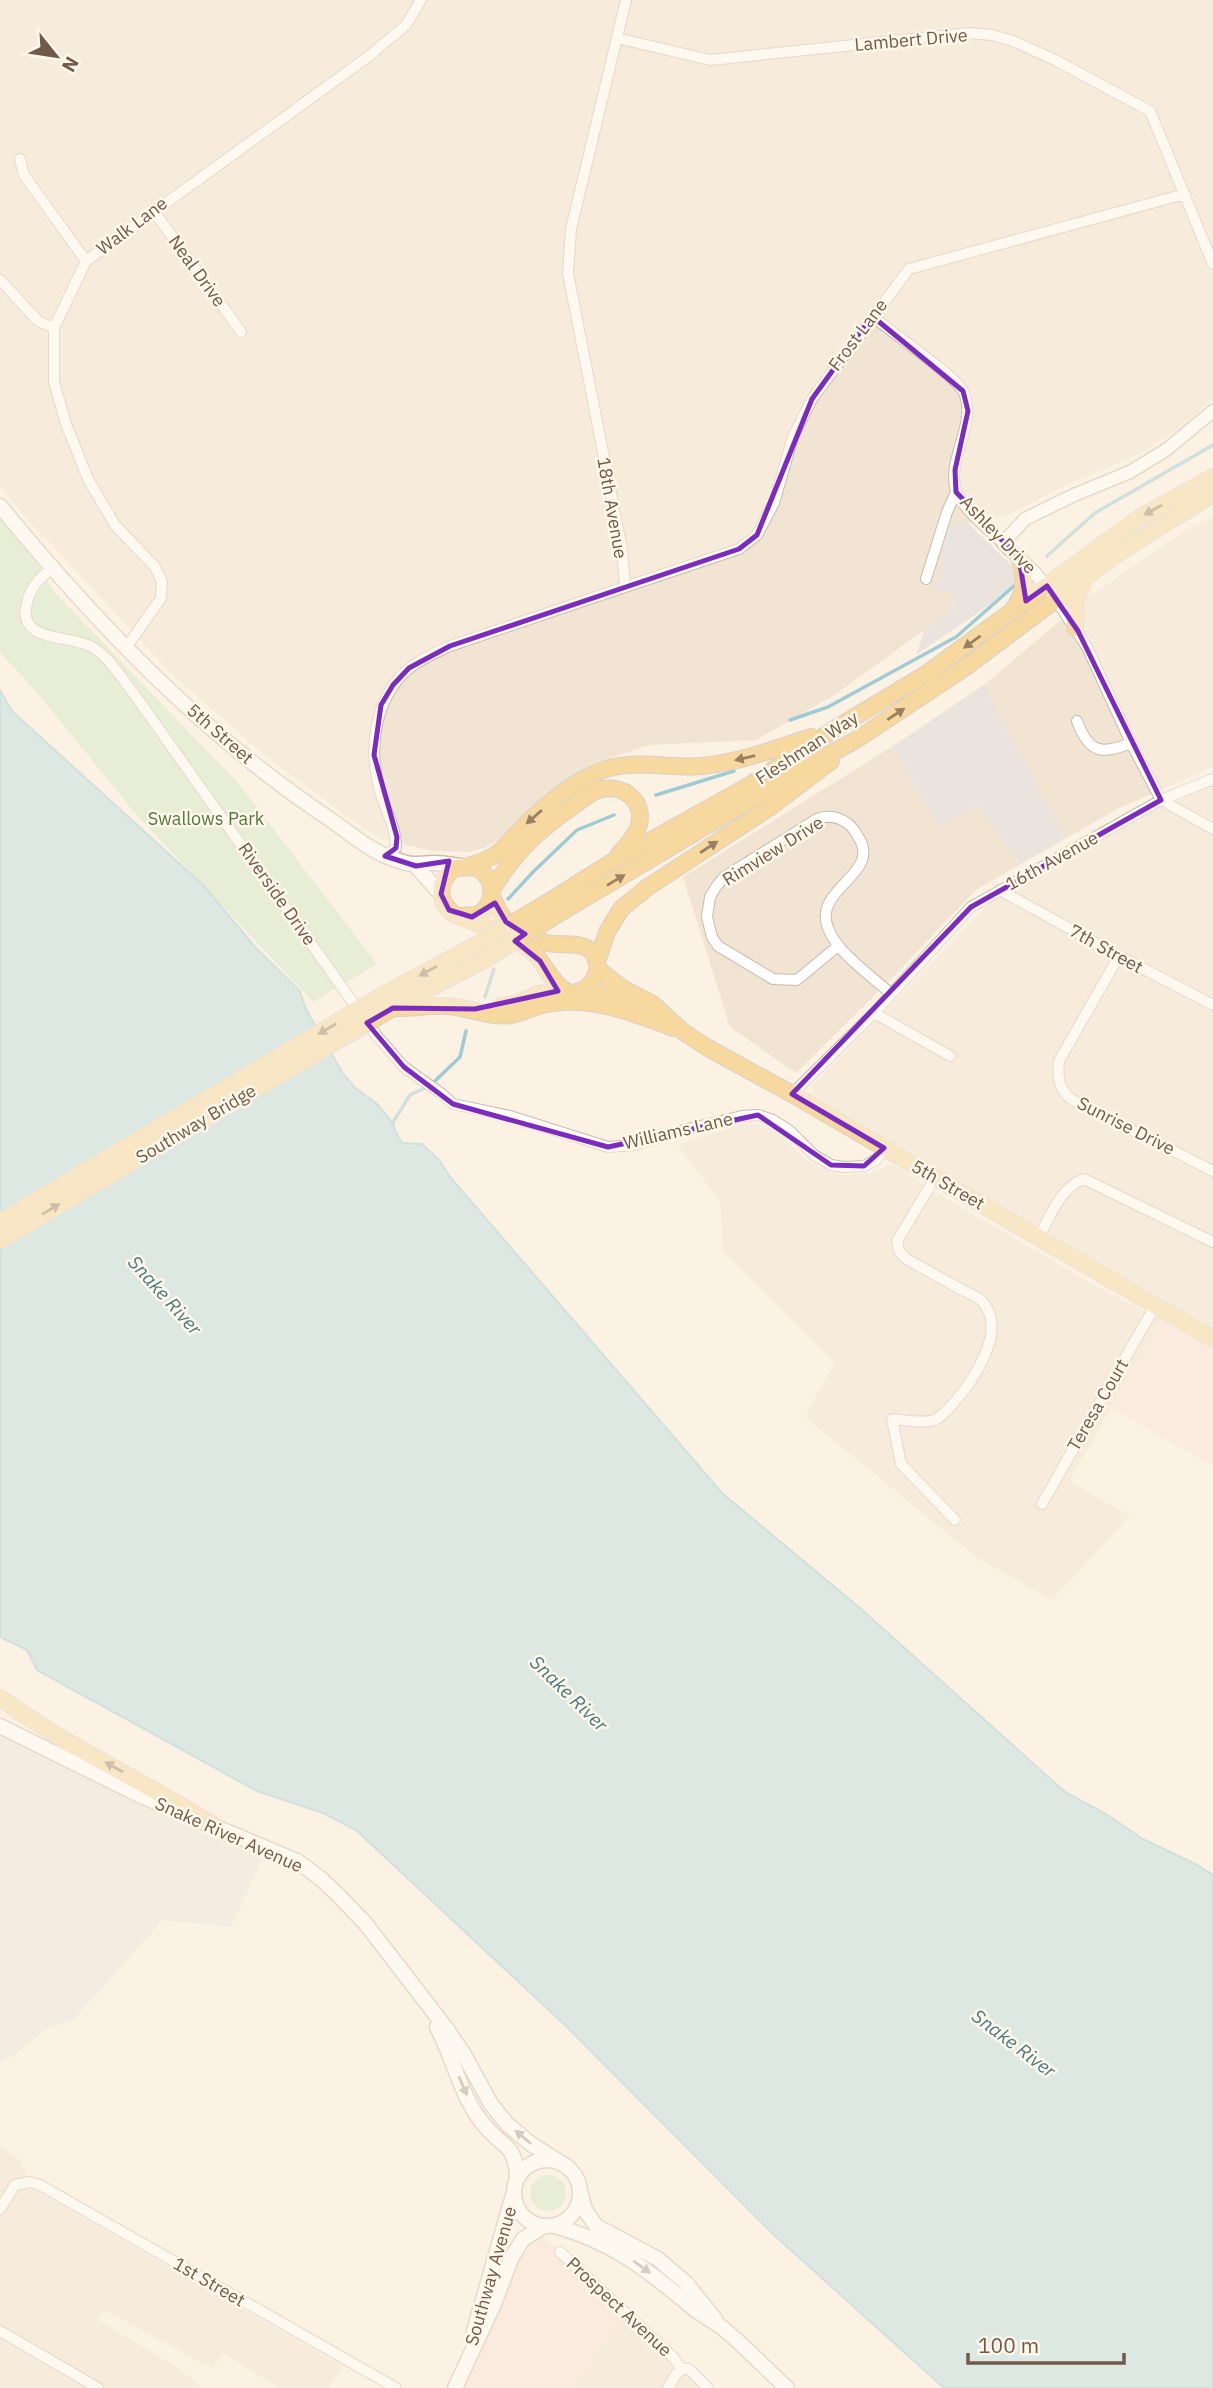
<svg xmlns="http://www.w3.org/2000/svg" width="1213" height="2388" font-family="'IBM Plex Sans',sans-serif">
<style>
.residential{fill:#f2e4d2}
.commercial{fill:#fbe3d8}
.industrial{fill:#ebe4de}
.green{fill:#d1e8c3}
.water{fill:#b9dce3;stroke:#a0cbd5;stroke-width:2}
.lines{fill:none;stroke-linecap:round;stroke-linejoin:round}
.stream{stroke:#a0cbd5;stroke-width:3.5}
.minor-casing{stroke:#ccbaab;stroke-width:12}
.tertiary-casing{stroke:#ccbaab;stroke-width:15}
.secondary-casing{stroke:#cfbba9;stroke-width:17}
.primary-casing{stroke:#d8d1cd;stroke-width:18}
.minor{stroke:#fff;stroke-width:10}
.tertiary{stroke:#fff;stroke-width:12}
.secondary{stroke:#fff;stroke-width:14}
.primary{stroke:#f7d89f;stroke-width:16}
.primary-bridge-casing{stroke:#d8d1cd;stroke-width:18;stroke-linecap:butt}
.primary-bridge{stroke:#f7d89f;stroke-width:16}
.oneway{fill:#9a8064}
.oneway2{fill:#aa9c93}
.marked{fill:none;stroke:#7b2cbf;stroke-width:5;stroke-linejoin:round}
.labels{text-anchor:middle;stroke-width:5;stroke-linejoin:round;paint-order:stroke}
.street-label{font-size:18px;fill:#725a4b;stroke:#fef7ea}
.park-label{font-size:18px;fill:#527843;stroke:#fef7ea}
.water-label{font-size:19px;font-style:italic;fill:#467985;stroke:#fef7ea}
</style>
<rect width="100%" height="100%" fill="#fbf2e4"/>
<path class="residential" d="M0 0H1213V398L1188 422 1143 452 1068 484 1009 515 950 527 935 589 956 593 952 610 836 694 756 740 649 745 592 764 517 820 498 840 486 847 470 852 434 851 383 840 359 825 267 757 172 674 23 514 0 486Z
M1213 517V767L1117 809 1065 839 984 685 1088 597 1185 531Z
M893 746 939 826 977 804 1021 864 976 890 890 980 796 1073 730 1027 683 877Z
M1213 785V1328L814 1096 812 1086 989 904 1150 813Z
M745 1123 761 1125 774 1130 809 1162 836 1175 871 1173 892 1164 932 1190 1099 1288 1162 1320 1069 1481 1130 1516 1052 1600 976 1557 805 1417 835 1363 723 1251 720 1201 677 1145Z
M0 2147 19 2159 30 2182 29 2189 37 2191 342 2366 329 2388H279L223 2353 212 2368 104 2310 98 2320 175 2366 203 2388H0Z
M625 2312 708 2388H574Z"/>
<path class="commercial" d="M1162 1320 1213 1350V1466L1112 1408Z
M540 2234 625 2312 574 2388H464L524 2249Z"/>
<path class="industrial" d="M967 522 1011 565 1016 573 1014 588 916 655 925 629 952 610 956 593 934 589 950 527Z
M984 685 1065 839 1021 864 977 805 939 827 893 746Z
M0 1731 127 1797 224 1841 264 1855 231 1927 163 1920 74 2019 44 2030 17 2054 3 2060 0 2066Z"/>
<path class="green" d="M0 517 40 568 54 592 239 784 377 964 313 1002 134 812 39 695 0 652Z
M530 2193a18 18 0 1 1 36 0a18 18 0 1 1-36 0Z"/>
<path class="water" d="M0 690 12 711 204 886 255 947 299 990 307 1011 342 1072 354 1087 376 1103 393 1123 395 1131 402 1143 422 1144 439 1160 451 1178 722 1493 860 1608 1065 1792 1106 1814 1143 1839 1197 1865 1213 1875V2388H944L773 2234 567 2027 356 1830 323 1813 257 1791 37 1670 27 1650 0 1637Z"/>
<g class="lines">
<path class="stream" d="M1047 556 1095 513 1213 445
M790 720 828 707 956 637 1014 586
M656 795 734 771
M508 899 533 872 577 830 614 815
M485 997 494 969
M434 1082 460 1057 466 1031
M392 1124 410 1095 427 1087"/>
<g class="minor-casing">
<path id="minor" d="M617 38 710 60 969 33 992 35 1013 41 1055 60 1150 111 1213 264
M20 159 24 175 86 261
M153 210 241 332
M0 280 38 321 54 328
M872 316C889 330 955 376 963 391 979 422 946 458 956 491 961 507 990 531 1003 543
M52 569C40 577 30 588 27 603 16 643 68 634 92 647 109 657 120 676 132 691L376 1035 404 1067 442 1094 453 1104 510 1116 608 1147 634 1145 680 1131 742 1116 758 1115 773 1120 790 1131 814 1155 831 1165 844 1167 864 1166 877 1159 884 1148
M926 579 947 512 956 492
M625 587 739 549 757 535 774 503 793 437 812 399 909 269 1185 194
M1056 600 1087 647 1131 743 1161 800 1213 829
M126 648 161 598 162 582 155 567 115 525 88 479 66 424 54 382V328L86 261 369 56 406 25 421 0
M1077 721C1089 753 1101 755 1131 743
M385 856 396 848C397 829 385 810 380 791 368 750 374 700 407 670 420 659 435 653 450 646L625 587 622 550 568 273 571 229 626 0
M1000 890 1119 956 1213 1005
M838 946 797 980 773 979 718 946 712 937 707 917 710 897 716 887 724 877 817 819C828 815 837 816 847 823 852 826 854 830 857 835 885 874 812 887 828 928 837 953 872 976 891 994
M1119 956 1059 1061C1057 1079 1059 1091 1074 1101L1213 1171
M874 1013 950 1056
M792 1094 874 1013 971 907 1161 800 1213 779
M935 1178 897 1241 899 1251 905 1258C924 1269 943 1279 962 1290 968 1293 976 1296 981 1300 1010 1329 972 1383 951 1406 947 1410 941 1417 935 1420 922 1424 905 1420 892 1419L901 1464 955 1520
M1038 1238C1050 1218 1060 1187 1084 1179L1213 1242
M1042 1504 1155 1306
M0 2209 15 2185 30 2182 40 2185 396 2388
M560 2252 673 2357 682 2369H689L708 2388
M0 2331 98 2388
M668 2388 676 2374 682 2369"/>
</g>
<g class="tertiary-casing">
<path id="tertiary" d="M1052 593 1034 572 1003 543 1025 519 1074 495 1130 472 1166 450 1213 411"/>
</g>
<g class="secondary-casing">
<path id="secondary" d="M0 506C96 623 203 735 331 820 350 833 371 852 394 859 414 867 416 863 435 863 444 863 453 865 461 866
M416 866 441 894
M0 1726 139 1795 182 1813
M204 1822 297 1861 320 1878 339 1896 365 1923 446 2028 463 2053 491 2104 507 2124 531 2144 561 2163
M437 2027C453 2057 462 2100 485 2126 504 2149 516 2144 517 2179
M514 2193a33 33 0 1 1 66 0a33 33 0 1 1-66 0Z
M581 2194 585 2210 596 2226 658 2259 686 2283 715 2319
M555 2226C613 2242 648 2270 693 2308 701 2315 711 2319 720 2326 743 2344 765 2368 787 2388
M474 2331 513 2195
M455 2388 494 2304 511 2259 523 2239 544 2226"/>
</g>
<g class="primary-casing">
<path id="primary" d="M1014 608C1026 591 1026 577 1019 558
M1075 628V601L1083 583
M468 866C504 856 502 847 527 823 550 802 576 779 606 769 638 759 670 769 702 766 740 762 775 749 811 737
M492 890C514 853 539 829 575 805 582 800 590 793 598 790 623 783 647 801 638 828 634 838 626 846 619 854
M553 899 610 863 750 785 833 730 926 674 1139 518 1213 477
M558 914 809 765 856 740 966 667 1121 551 1213 494
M459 916 478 915C497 902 496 876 474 867L455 868C438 880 436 901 454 914 477 924 501 932 523 945 529 949 535 954 539 959 550 974 568 1011 591 983 596 977 598 970 597 963 591 937 564 947 547 943 533 940 519 932 508 923 501 917 496 905 492 896
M597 962 607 932 621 909 648 887 769 808 831 761
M597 968 622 988 653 1004 682 1031 708 1048 792 1094 1213 1339
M579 991 609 995 634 1004
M385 994 471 948
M398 1005 486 959
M501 1006 515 1004 538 994 566 991
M393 1008C411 1009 429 1005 447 1006 468 1007 490 1018 511 1015 522 1013 532 1008 542 1005 586 994 634 1013 674 1028
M0 1222 92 1167
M0 1240 103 1179
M0 1698C68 1747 144 1782 215 1826"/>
</g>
<use href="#minor" class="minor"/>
<use href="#tertiary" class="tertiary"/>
<use href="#secondary" class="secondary"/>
<use href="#primary" class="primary"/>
<g class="primary-bridge-casing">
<path id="primary-bridge" d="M471 948 553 899
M486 959 558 914
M92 1167 385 994
M103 1179 393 1008"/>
</g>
<use href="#primary-bridge" class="primary-bridge"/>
</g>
<defs><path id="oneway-solid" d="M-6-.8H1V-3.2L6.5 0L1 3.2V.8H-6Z" transform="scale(1.75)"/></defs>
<g class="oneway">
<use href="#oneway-solid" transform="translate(1153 510) rotate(151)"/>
<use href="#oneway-solid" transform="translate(972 642) rotate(144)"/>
<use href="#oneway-solid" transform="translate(896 714) rotate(-34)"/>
<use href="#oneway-solid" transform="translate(745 758) rotate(167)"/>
<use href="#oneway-solid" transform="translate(534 817) rotate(139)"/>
<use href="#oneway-solid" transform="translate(709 847) rotate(-33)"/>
<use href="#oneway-solid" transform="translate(616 880) rotate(-31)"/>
<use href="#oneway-solid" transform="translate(428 971) rotate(151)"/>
<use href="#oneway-solid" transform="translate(327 1029) rotate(150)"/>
<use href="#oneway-solid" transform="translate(51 1209) rotate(-31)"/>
<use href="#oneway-solid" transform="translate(114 1767) rotate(-151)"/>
</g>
<g class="oneway2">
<use href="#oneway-solid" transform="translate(463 2086) rotate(66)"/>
<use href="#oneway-solid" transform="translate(523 2137) rotate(-140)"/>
<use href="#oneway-solid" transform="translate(642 2267) rotate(36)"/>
</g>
<path d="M0 0H1213V2388H0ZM872 316 963 391 968 411 955 470 956 492 1019 558 1026 601 1047 586 1078 631 1161 800 971 907 792 1094 884 1148 864 1166 831 1165 758 1115 608 1147 453 1104 404 1067 367 1023 393 1008 475 1009 558 991 540 961 515 941 525 934 506 922 495 903 472 917 449 910 441 894 449 861 416 866 385 856 396 848 397 837 374 755 381 705 393 685 409 668 450 646 739 549 757 535 812 399Z" fill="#fbf2e4" fill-opacity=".55" fill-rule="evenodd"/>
<path class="marked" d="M872 316 963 391 968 411 955 470 956 492 1019 558 1026 601 1047 586 1078 631 1161 800 971 907 792 1094 884 1148 864 1166 831 1165 758 1115 608 1147 453 1104 404 1067 367 1023 393 1008 475 1009 558 991 540 961 515 941 525 934 506 922 495 903 472 917 449 910 441 894 449 861 416 866 385 856 396 848 397 837 374 755 381 705 393 685 409 668 450 646 739 549 757 535 812 399Z"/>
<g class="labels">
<g class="street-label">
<text transform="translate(911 40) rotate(-5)" y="6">Lambert Drive</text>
<text transform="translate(132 226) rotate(-37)" y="6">Walk Lane</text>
<text transform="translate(197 271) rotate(54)" y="6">Neal Drive</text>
<text transform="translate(858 335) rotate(-53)" y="6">Frost Lane</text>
<text transform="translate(612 508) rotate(80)" y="6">18th Avenue</text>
<text transform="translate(998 535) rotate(46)" y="6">Ashley Drive</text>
<text transform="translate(220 734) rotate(41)" y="6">5th Street</text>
<text transform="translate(807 748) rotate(-33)" y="6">Fleshman Way</text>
<text transform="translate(773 851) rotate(-32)" y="6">Rimview Drive</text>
<text transform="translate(1052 861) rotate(-29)" y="6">16th Avenue</text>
<text transform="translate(277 894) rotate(55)" y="6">Riverside Drive</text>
<text transform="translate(1106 949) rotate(29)" y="6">7th Street</text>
<text transform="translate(196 1124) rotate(-31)" y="6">Southway Bridge</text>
<text transform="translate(1126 1126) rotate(27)" y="6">Sunrise Drive</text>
<text transform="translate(678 1131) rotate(-13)" y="6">Williams Lane</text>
<text transform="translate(948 1185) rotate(30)" y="6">5th Street</text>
<text transform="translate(1098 1405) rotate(-60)" y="6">Teresa Court</text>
<text transform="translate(229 1835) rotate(24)" y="6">Snake River Avenue</text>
<text transform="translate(491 2276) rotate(-74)" y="6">Southway Avenue</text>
<text transform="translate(209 2282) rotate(30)" y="6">1st Street</text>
<text transform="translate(619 2307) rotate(43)" y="6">Prospect Avenue</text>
</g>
<g class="park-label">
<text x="206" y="825">Swallows Park</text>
</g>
<g class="water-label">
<text transform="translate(165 1295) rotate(48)" y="7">Snake River</text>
<text transform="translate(569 1693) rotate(44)" y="7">Snake River</text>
<text transform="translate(1014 2043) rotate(37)" y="7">Snake River</text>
</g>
</g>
<g transform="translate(56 56) rotate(120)" stroke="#fef7ea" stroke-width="5" paint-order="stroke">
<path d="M0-5L12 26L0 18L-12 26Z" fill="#725a4b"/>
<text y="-10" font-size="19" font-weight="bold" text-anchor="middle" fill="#725a4b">N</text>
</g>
<path d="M968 2353v10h156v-10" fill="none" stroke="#725a4b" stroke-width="3.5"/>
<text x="978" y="2353" font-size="21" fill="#725a4b" stroke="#fef7ea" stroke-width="5" paint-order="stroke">100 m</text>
</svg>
